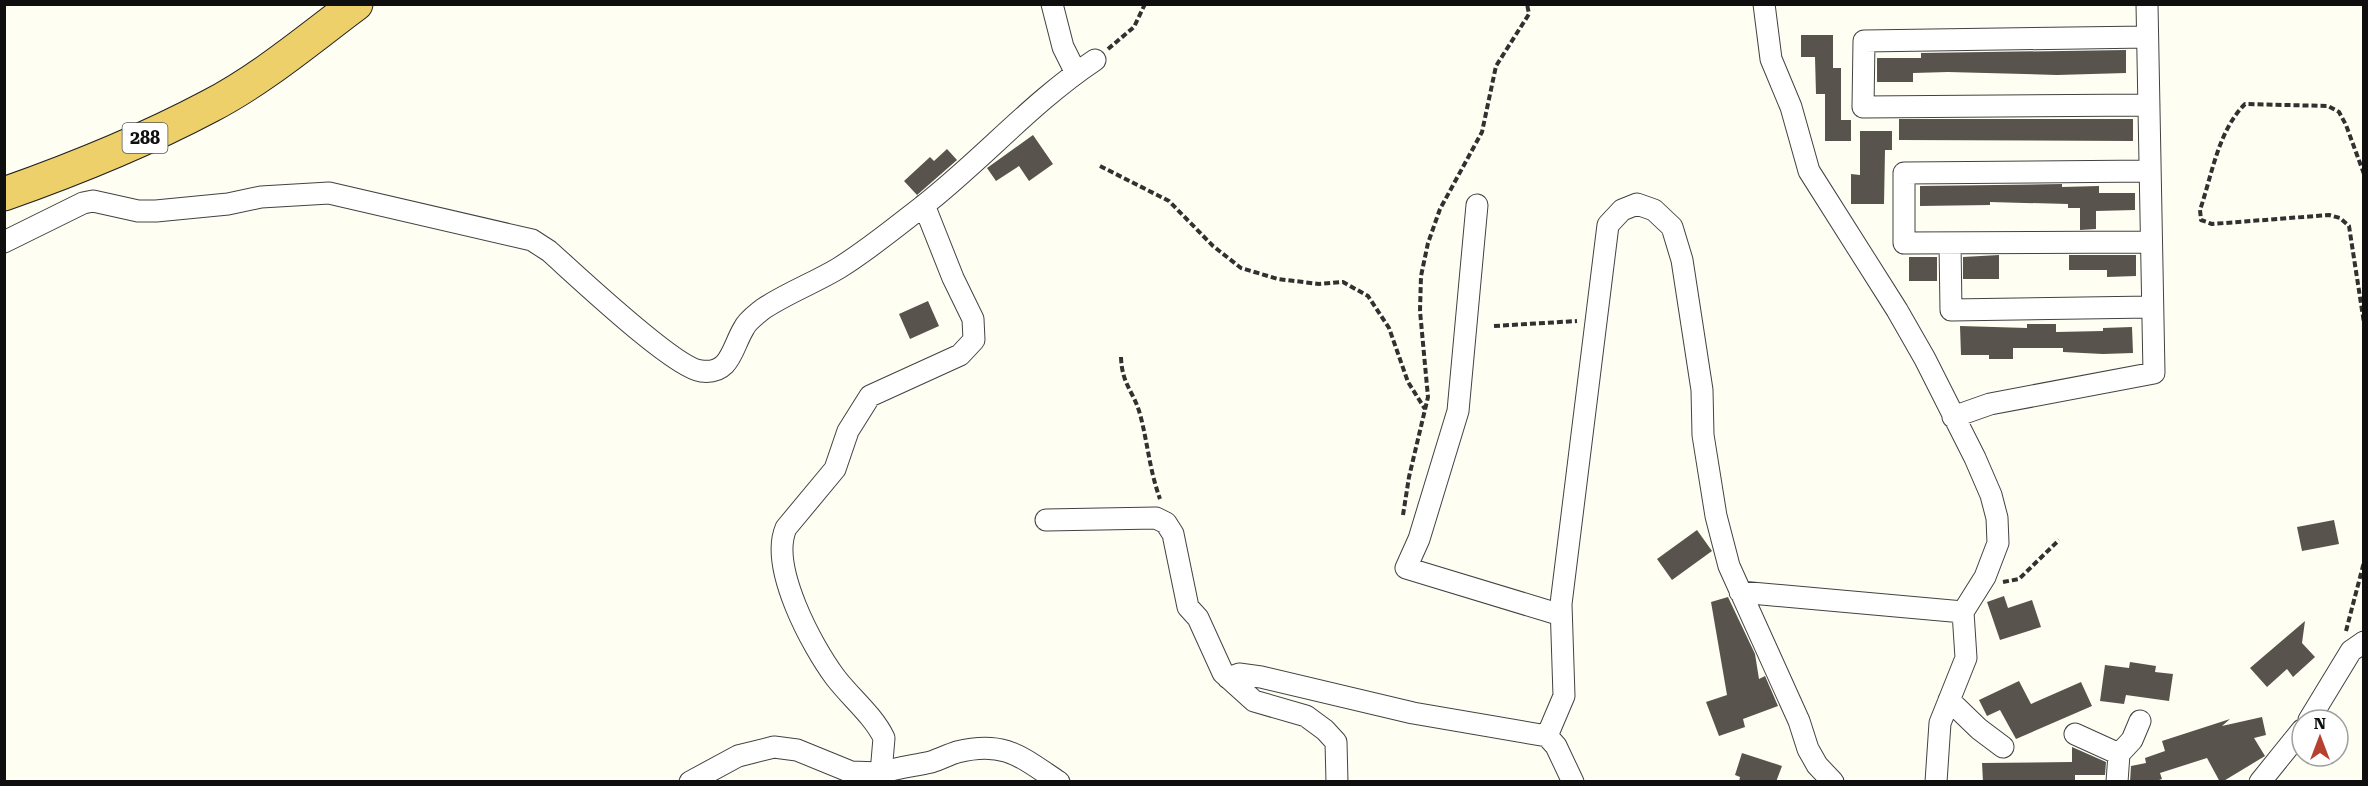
<svg xmlns="http://www.w3.org/2000/svg" width="2368" height="786" font-family="'Roboto Serif',serif">
<style>
.building{fill:#58534c}
.lines{fill:none;stroke-linecap:round;stroke-linejoin:round}
.minor-casing{stroke:#424242;stroke-width:23}
.trunk-casing{stroke:#202020;stroke-width:35}
.path{stroke:#313131;stroke-width:4;stroke-dasharray:6 3;stroke-linecap:butt}
.minor{stroke:#fff;stroke-width:21}
.trunk{stroke:#eed06a;stroke-width:33}
.labels{text-anchor:middle;stroke-width:6;stroke-linejoin:round;paint-order:stroke}
.shield{fill:#fff;stroke:#575757;stroke-width:1.5}
.shield-label{font-size:18px;font-weight:bold;fill:#0f0f0f}
</style>
<rect width="100%" height="100%" fill="#fefef3"/>
<path class="building" d="M1801 35H1833V68H1841V120H1851V141H1825V94H1816L1815 57H1801Z
M2126 50V73L2057 75 1948 72 1913 73V82H1877V58H1921V53Z
M1899 119H2133V141L1899 140Z
M1860 131H1892V150H1885L1884 204H1851V174L1860 175Z
M1033 135 1053 164 1029 181 1019 166 996 181 987 168Z
M947 149 957 160 917 195 904 181 930 157 934 161Z
M2062 184V187L2099 186V193H2135V210L2096 211V229L2080 230V208H2068V204L1990 202V205L1920 206V186Z
M1999 255V279H1963V257Z
M2069 255H2136V276L2107 277V270H2069Z
M1909 257H1937V281H1909Z
M928 301 939 326 910 339 899 314Z
M2027 324H2056V332L2103 331V328L2132 327 2133 353 2103 354 2063 352V348H2013V359H1989V355H1961L1960 326 2027 328Z
M2334 520 2339 544 2302 551 2297 527Z
M1697 530 1712 551 1672 580 1657 559Z
M2004 596 2008 608 2032 600 2041 627 2000 640 1987 602Z
M1728 597 1755 654 1759 679 1765 676 1778 706 1743 719 1745 727 1719 736 1706 702 1727 695 1711 602Z
M2305 621 2302 643 2315 657 2293 677 2287 669 2267 687 2250 668Z
M2130 662 2156 666 2155 672 2173 674 2169 701 2126 695 2124 704 2100 701 2105 665 2129 668Z
M2019 681 2031 704 2081 682 2092 706 2016 739 2000 710 1987 716 1979 700Z
M2262 717 2266 735 2254 738 2265 756 2222 782H2220L2207 758 2160 773 2162 779 2153 782H2130L2131 766 2146 763 2145 758 2165 751 2162 741 2230 719 2222 726Z
M2072 747 2106 762 2105 775H2075V782H1983L1982 763 2072 762Z
M1742 753 1782 766 1776 782H1739L1740 777 1735 775Z"/>
<g class="lines">
<g class="minor-casing">
<path id="minor" d="M1052 4 1063 47 1076 73
M1764 4 1771 59 1791 107 1809 171 1897 310 1925 359 1975 458 1991 495 1997 518 1998 543 1985 577 1963 612 1966 658 1940 723 1936 782
M2147 37 1864 41 1863 107 2149 105
M2150 171 1904 173V243L2151 242
M924 205 953 278 973 319 974 340 960 355 870 396 848 431 835 469 786 528C769 567 812 646 835 677 850 697 873 715 884 738L881 773C897 767 914 766 931 762 940 759 948 755 957 752 1005 740 1021 757 1059 782
M1477 205 1458 411 1419 539 1406 568 1561 615
M4 242 83 203 93 201 138 211H156L228 204 261 197 329 193 532 240 549 251C575 274 674 368 701 371 731 375 732 347 744 328 747 321 757 314 763 309 787 293 814 283 839 268 868 250 896 227 923 206 982 160 1032 102 1095 60
M1950 243 1951 310 2151 307
M1953 417 1990 404 2154 373 2147 4
M1046 520 1156 518 1166 523 1173 534 1188 607 1198 618 1223 673 1254 701 1306 716 1325 730 1336 742 1337 782
M1740 592 1963 612
M1228 678 1239 674 1261 677 1413 713 1547 736
M1949 700 1979 729 2003 747
M2309 720 2351 651 2364 642
M2075 734 2119 754
M690 782 738 756 774 747 797 750 851 772 881 773 882 782
M1573 782 1556 746 1547 736 1564 696 1561 604 1608 225 1622 210 1637 204 1654 210 1672 227 1682 260 1702 390 1703 435 1716 516 1729 566 1799 721 1808 749 1817 765 1833 782
M2117 782 2119 754 2132 740 2140 721
M2260 782 2302 730"/>
</g>
<g class="trunk-casing">
<path id="trunk" d="M4 194C75 169 144 141 210 106 262 79 309 39 356 4"/>
</g>
<path class="path" d="M1108 49 1134 27 1145 4
M1100 166 1169 201 1213 246 1241 268 1278 279 1319 284 1343 282 1368 296 1389 328 1408 382 1425 409
M2364 174 2346 125 2339 112 2328 106 2245 104C2218 131 2212 175 2200 210L2201 220 2212 224 2329 215 2340 218 2349 226 2364 323
M1494 326 1577 321
M1121 357C1122 385 1133 390 1140 414 1148 444 1149 468 1160 499
M1403 515 1409 477 1428 397 1420 311 1421 276 1428 243 1440 209 1482 132 1496 66 1529 14 1527 4
M2003 582 2019 579 2059 540
M2346 631 2364 562"/>
<use href="#minor" class="minor"/>
<use href="#trunk" class="trunk"/>
</g>
<g class="labels">
<rect class="shield" x="122.5" y="123" width="45" height="30" rx="4.5"/>
<g class="shield-label">
<text x="145" y="144">288</text>
</g>
</g>
<rect width="2368" height="786" fill="none" stroke="#0f0f0f" stroke-width="12"/>
<g transform="translate(2320 738)"><circle r="28" fill="#ffffff" stroke="#9f9f9f" stroke-width="1.5"/>
<path d="M0-4.5L10 22L0 15L-10 22Z" fill="#b74130"/>
<text y="-9" font-size="16" font-weight="bold" text-anchor="middle" fill="#0f0f0f">N</text>
</g>
</svg>
